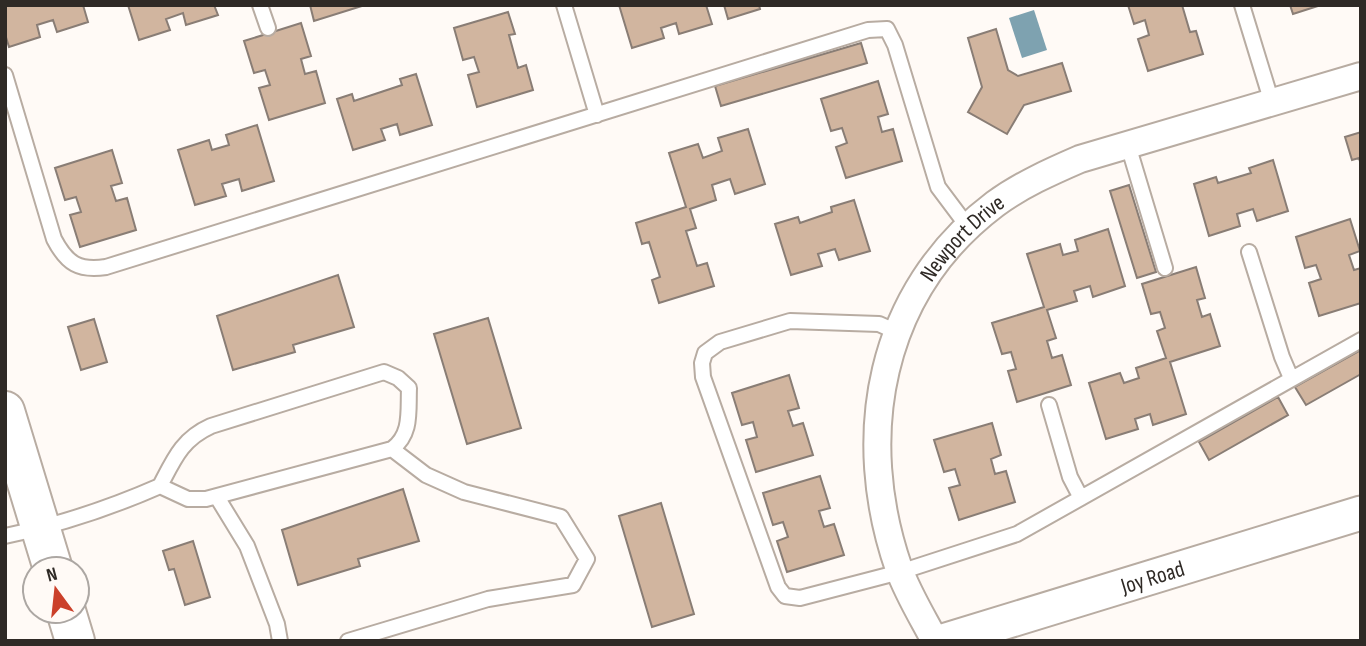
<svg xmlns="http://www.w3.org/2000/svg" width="1366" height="646" font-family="'Sofia Sans Condensed',sans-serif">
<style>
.water{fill:#7ea2b0}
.building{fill:#d1b59f;stroke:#897d75;stroke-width:2}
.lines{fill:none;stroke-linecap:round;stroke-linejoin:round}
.service-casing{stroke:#b8aca2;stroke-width:18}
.minor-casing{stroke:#b8aca2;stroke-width:30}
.tertiary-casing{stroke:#b8aca2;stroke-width:37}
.secondary-casing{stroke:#b8aca2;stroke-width:42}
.service{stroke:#fff;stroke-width:14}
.minor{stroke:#fff;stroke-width:26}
.tertiary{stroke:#fff;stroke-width:33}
.secondary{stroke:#fff;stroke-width:38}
.labels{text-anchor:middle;stroke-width:5;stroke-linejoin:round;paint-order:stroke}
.street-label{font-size:23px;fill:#2f2a26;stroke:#fffaf6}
</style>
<rect width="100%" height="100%" fill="#fffaf6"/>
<path class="water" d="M1034 10 1047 50 1022 58 1009 18Z"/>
<path class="building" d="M5 5H83L88 22 57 32 53 20 37 25 40 37 9 47 5 34Z
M128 5H214L218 15 186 25 183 13 166 19 170 30 139 40Z
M310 5H365L314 21Z
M619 5H706L712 24 679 34 676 23 661 28 664 38 632 48Z
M724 5H759L760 9 728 19Z
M1128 5H1182L1190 32 1196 31 1203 54 1148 71 1138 39 1149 35 1145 20 1134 24Z
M1290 5H1321L1293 14Z
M508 12 515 34 509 35 518 68 526 65 533 90 477 107 468 75 479 72 474 57 463 60 454 28Z
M301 23 311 56 301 59 305 74 316 71 325 103 269 120 259 88 270 85 265 70 254 73 244 41Z
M996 29 1008 70 1018 76 1062 63 1071 91 1024 105 1007 134 968 112 982 87 968 38Z
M861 43 867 63 721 106 715 86Z
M416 74 432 125 400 135 397 124 381 129 385 140 353 150 337 99 352 94 354 101 402 85 400 79Z
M878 81 888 114 878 117 882 132 893 129 902 161 846 178 836 147 847 143 842 128 831 131 821 99Z
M257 125 274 181 242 191 239 179 222 184 226 196 195 205 178 150 209 140 212 150 229 145 226 135Z
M748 129 765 184 735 194 730 179 712 185 716 200 690 209 696 228 686 231 697 266 707 263 714 286 659 303 652 280 660 277 649 242 642 244 636 223 686 207 669 153 698 144 703 158 722 151 718 138Z
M1361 132V165L1359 158 1352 160 1345 137Z
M112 150 122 183 111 186 116 201 127 198 136 230 80 247 70 215 81 212 76 197 65 200 55 168Z
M1273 160 1288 211 1257 221 1253 209 1237 214 1240 226 1209 236 1194 184 1216 177 1218 183 1251 173 1249 168Z
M1129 185 1156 272 1137 278 1110 191Z
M854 200 870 251 839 260 835 249 818 254 822 266 791 275 775 224 798 217 800 223 832 212 831 207Z
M1350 219 1360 251 1349 255 1354 270 1361 268V303L1319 316 1309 283 1321 279 1316 265 1305 268 1296 237Z
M1108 229 1125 286 1093 297 1090 286 1074 291 1077 301 1047 310 1056 338 1047 341 1052 358 1062 355 1071 385 1017 402 1008 371 1016 369 1011 352 1002 354 992 323 1044 307 1027 254 1060 244 1063 255 1078 251 1075 240Z
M1196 267 1205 298 1197 300 1202 317 1210 314 1220 346 1170 362 1186 414 1153 425 1150 414 1135 419 1138 429 1106 439 1089 383 1120 373 1124 383 1139 378 1136 368 1166 358 1157 331 1165 328 1160 312 1151 314 1142 284Z
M338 275 354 327 293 345 295 352 233 370 217 316Z
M488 318 521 428 467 444 434 334Z
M94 319 107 362 81 370 68 327Z
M1361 350V374L1306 405 1295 387Z
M789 375 799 408 788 411 793 426 803 423 813 455 756 472 746 440 757 437 753 422 742 425 732 393Z
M1278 397 1288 415 1209 460 1199 442Z
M992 423 1001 455 991 459 995 474 1006 471 1015 502 959 520 949 488 960 485 955 469 944 472 934 440Z
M820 476 830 508 819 511 824 527 834 524 844 555 787 572 777 541 788 537 783 522 773 525 763 493Z
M403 489 419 541 358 559 360 566 298 585 282 530Z
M661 503 694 614 652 627 619 516Z
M193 541 210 597 185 605 174 569 169 570 163 551Z"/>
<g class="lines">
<g class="service-casing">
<path id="service" d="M260 5 268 28
M564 5 597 115
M1242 5 1272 103
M5 75 54 239C67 264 79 271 106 267L868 30 887 29 895 45 938 187 968 227
M1128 145 1165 268
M1249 252 1282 357 1291 378
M897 332 879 324 790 321 720 342 705 353 702 363 703 377 778 587 785 596 800 598 900 572 1017 534 1361 340
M1049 405 1070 477 1081 498
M217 497 247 546 277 624 280 641
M5 536C59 525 110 508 160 486L188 499H206L392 449C412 434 408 412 409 388L398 378 384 372 211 426C182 439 174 459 160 486
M348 641 488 599 573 585 587 559 561 517 464 492 426 475 392 449"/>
</g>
<g class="minor-casing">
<g id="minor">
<path id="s1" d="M935 641C923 618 908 594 899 569 853 437 878 292 995 204 1021 185 1050 172 1080 159L1361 76"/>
</g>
</g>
<g class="tertiary-casing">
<g id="tertiary">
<path id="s2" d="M943 641 1361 513"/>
</g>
</g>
<g class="secondary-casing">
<path id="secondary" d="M5 411 53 569
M66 611 75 641"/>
</g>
<use href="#service" class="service"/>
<use href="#minor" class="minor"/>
<use href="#tertiary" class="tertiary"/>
<use href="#secondary" class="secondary"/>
</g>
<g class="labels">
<g class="street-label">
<text dy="8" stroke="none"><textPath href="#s1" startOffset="438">Newport Drive</textPath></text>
<text dy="8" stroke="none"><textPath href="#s2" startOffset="219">Joy Road</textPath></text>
</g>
</g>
<rect width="1366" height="646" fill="none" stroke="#2f2a26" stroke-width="14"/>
<g transform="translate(56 590) rotate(345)"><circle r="33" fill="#fffaf6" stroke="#aca7a3" stroke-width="2"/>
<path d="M0-5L12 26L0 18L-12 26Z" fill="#cb402a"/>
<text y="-10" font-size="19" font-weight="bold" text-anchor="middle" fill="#2f2a26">N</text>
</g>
</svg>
